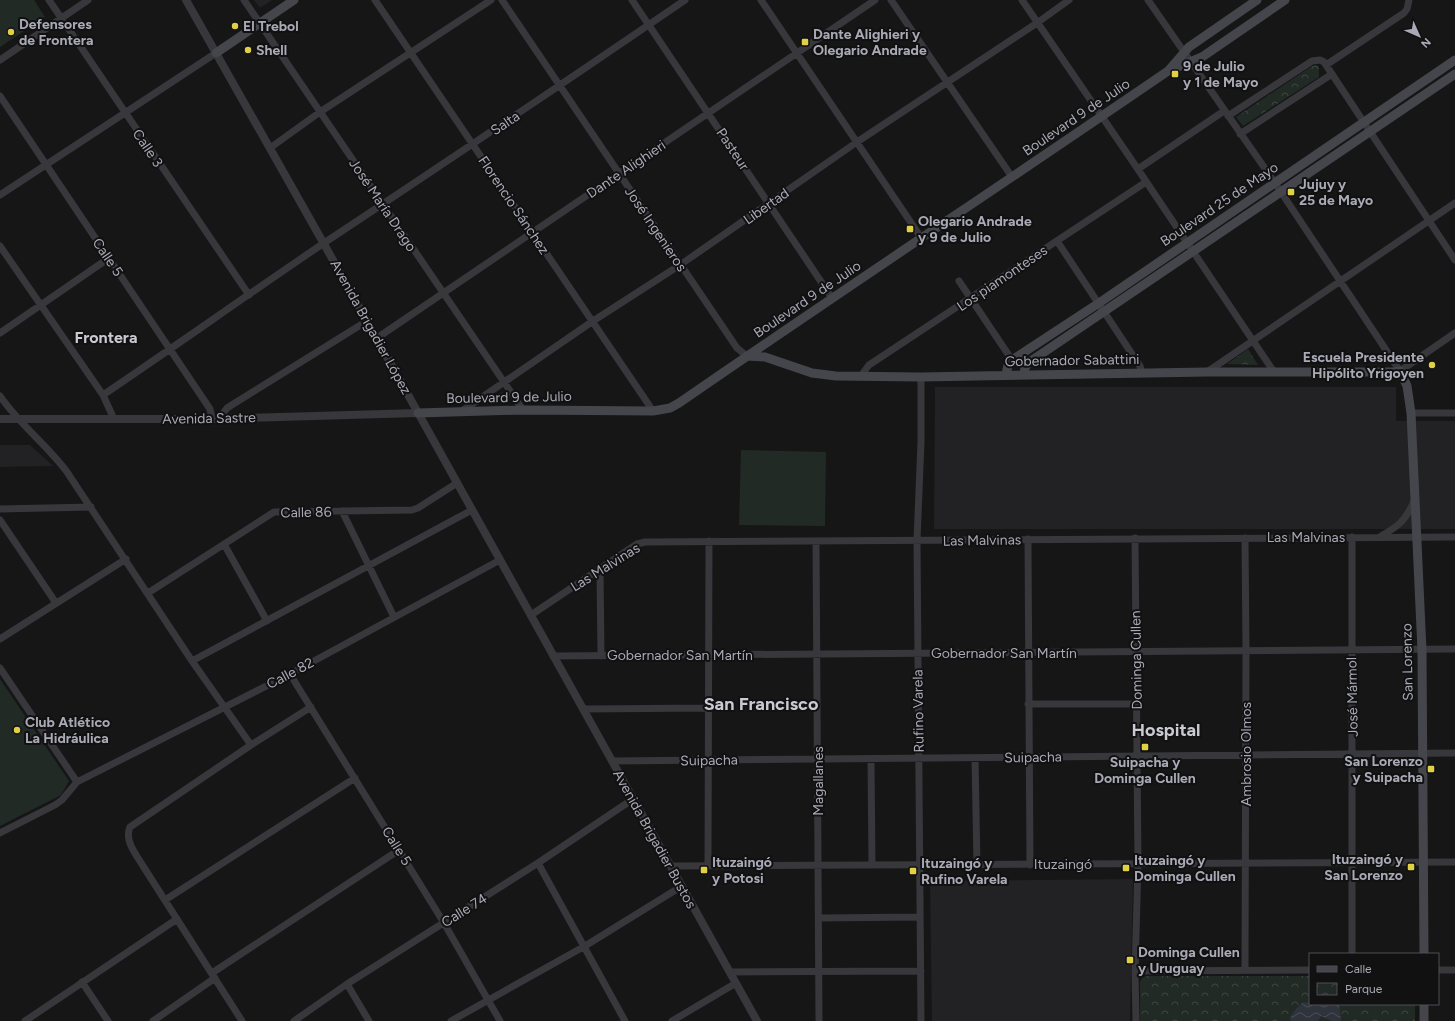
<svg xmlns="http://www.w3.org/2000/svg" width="1455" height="1021" font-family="Figtree,sans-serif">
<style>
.built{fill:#222224}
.grass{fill:#222a25}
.park{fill:url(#park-crowns)}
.water{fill:url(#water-waves)}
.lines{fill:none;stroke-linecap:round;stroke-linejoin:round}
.minor{stroke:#37373c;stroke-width:7}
.tertiary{stroke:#37373c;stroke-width:8}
.secondary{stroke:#45454c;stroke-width:9}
.poi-dot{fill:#dfd046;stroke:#111112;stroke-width:1.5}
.labels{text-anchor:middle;stroke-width:4;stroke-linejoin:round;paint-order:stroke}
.poi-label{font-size:14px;font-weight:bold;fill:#a9aab6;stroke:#111112;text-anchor:start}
.street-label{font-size:14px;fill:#a9aab6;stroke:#111112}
.quarter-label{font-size:16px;font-weight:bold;fill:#c9cad2;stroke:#111112}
.district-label{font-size:18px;font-weight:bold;fill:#c9cad2;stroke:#111112}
</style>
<defs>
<pattern id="park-crowns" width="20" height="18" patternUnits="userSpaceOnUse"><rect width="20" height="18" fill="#222a25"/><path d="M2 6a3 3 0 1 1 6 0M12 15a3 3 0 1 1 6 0" fill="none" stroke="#3f4642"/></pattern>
<pattern id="water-waves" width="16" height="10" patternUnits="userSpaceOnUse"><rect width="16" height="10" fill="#2f333c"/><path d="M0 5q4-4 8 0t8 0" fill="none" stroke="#4a4e56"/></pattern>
</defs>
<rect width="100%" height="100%" fill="#161617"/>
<path class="built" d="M254 0H272L260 8Z
M935 387H1396V421H1455V529H934Z
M0 445H30L53 466 0 467Z
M1133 879 1130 1021H932L930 881Z"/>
<path class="grass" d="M0 0H34L45 17 0 47Z
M741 450 826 452 825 526 739 525Z
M0 679 69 781 61 795 0 826Z"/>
<path class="park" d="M1316 65 1319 67V77L1243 126 1236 117 1312 66Z
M1248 349 1258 365 1227 364Z
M502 392 509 401 483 404Z
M1146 976H1310V1004H1415V1021H1140V982L1142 978Z"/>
<path class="water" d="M1310 1002V1004H1339L1341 1019 1340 1021H1332L1321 1016 1318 1021H1291L1290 1019C1291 1014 1298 1007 1302 1003Z"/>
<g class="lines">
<path class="minor" d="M49 0 249 295
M244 0 523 410
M375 0 653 411
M502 0 737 348 747 356
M632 0 832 298
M761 0 922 239
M891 0 1012 177
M1022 0 1131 159 1274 372
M1148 0 1275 183 1400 371 1455 333
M0 60 88 0
M1326 65 1404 13 1407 9 1409 0
M0 96 210 409 212 419
M1228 116 1312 61 1320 60 1324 62 1455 260
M1240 134 1332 74
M270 148 320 112 491 0
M1138 169 1224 111
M0 195 216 53
M1057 241 1140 366 1142 373
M0 246 103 395 114 419
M959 281 1012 360 1018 364 1026 366
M0 333 109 258
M377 338 875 0
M1207 372 1455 203
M860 377 869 365 1146 182
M921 377V442L917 540 921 1021
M103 395C177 345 250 293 324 243 445 163 565 82 685 0
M0 396C19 424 47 445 67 472L192 661 251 745
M462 411 593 321 680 265 857 142 1037 23 1069 0
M1411 413H1455
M223 419 224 412 227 408 367 321
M0 509 91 507
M342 511 394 617
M0 520 56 603
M1381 536C1399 526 1406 520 1414 501
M1352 537V954
M1135 538 1138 864 1135 971 1136 1021
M1028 539 1030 865
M816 541 819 1021
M224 544 267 621
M600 569 601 656
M148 593 274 512 412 510 418 508 457 483
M531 615 637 544 645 542 1455 537
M0 639 126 559
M553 656 1455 649
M192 661 472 510
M0 668 77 782
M290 674 444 923 500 1021
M1028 704H1136
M583 709 708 708
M975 758 977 865
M871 759 872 865
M612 761 1455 753
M0 833 55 805 62 800 77 782 290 674 500 560
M538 863 625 1021
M671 866 1455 862
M708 866 709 541
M165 900 355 778
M819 918 920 917
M1245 970 1246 651 1245 538
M1438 970H1455
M1135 971 1310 970
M730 972 921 971
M212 973 399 850
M82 982 108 1021
M347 984 369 1021
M25 1021 177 919
M153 1021 215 978
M242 1021 143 866C136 854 124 841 130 827L251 745 311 707
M294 1021 347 984 538 863 633 799
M451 1021 585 946 682 886
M672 1021 736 983"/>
<path class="tertiary" d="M186 0 324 244 757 1021
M0 419H216L418 413"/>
<path class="secondary" d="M216 53 294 0
M1169 70 1189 47 1257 0
M747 356 765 357 812 373 836 376 921 377 1207 372H1393L1400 371 1407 386 1411 413 1422 650 1424 954
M1006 375 1008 365 1012 360 1099 303 1455 60
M1024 375 1025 368 1028 363 1455 74
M418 413 523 410 653 411 670 408 679 403C841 291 1006 182 1168 71L1202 57 1285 0
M1424 1021V1004"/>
</g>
<g class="poi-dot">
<circle cx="235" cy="26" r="4"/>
<circle cx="11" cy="32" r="4"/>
<rect x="801" y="38" width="8" height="8" rx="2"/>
<circle cx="248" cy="50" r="4"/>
<rect x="1171" y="70" width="8" height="8" rx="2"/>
<rect x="1287" y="188" width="8" height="8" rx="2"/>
<rect x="906" y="225" width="8" height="8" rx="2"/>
<circle cx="1432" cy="365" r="4"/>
<circle cx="17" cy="730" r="4"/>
<rect x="1141" y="743" width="8" height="8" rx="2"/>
<rect x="1427" y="765" width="8" height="8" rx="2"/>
<rect x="1407" y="863" width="8" height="8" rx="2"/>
<rect x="1122" y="864" width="8" height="8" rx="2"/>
<rect x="700" y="866" width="8" height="8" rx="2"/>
<rect x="909" y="867" width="8" height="8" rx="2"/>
<rect x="1126" y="956" width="8" height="8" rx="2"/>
</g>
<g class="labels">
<g class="poi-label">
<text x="19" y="29">Defensores<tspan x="19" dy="16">de Frontera</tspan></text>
<text x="243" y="31">El Trebol</text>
<text x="813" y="39">Dante Alighieri y<tspan x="813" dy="16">Olegario Andrade</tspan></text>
<text x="256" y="55">Shell</text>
<text x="1183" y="71">9 de Julio<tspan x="1183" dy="16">y 1 de Mayo</tspan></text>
<text x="1299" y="189">Jujuy y<tspan x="1299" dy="16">25 de Mayo</tspan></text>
<text x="918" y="226">Olegario Andrade<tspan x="918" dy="16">y 9 de Julio</tspan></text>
<text x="1424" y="362" text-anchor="end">Escuela Presidente<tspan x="1424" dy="16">Hipólito Yrigoyen</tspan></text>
<text x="25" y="727">Club Atlético<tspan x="25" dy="16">La Hidráulica</tspan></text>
<text x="1423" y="766" text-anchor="end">San Lorenzo<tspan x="1423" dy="16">y Suipacha</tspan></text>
<text x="1145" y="767" text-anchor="middle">Suipacha y<tspan x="1145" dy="16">Dominga Cullen</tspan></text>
<text x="1403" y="864" text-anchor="end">Ituzaingó y<tspan x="1403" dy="16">San Lorenzo</tspan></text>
<text x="1134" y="865">Ituzaingó y<tspan x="1134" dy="16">Dominga Cullen</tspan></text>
<text x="712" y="867">Ituzaingó<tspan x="712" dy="16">y Potosi</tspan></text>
<text x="921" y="868">Ituzaingó y<tspan x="921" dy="16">Rufino Varela</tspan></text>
<text x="1138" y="957">Dominga Cullen<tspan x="1138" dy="16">y Uruguay</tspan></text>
</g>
<g class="street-label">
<text transform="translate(1076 117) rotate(-34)" y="5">Boulevard 9 de Julio</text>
<text transform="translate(505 123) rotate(-34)" y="5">Salta</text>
<text transform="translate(148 148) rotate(56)" y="5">Calle 3</text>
<text transform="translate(733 149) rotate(56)" y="5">Pasteur</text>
<text transform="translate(626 169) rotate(-34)" y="5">Dante Alighieri</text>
<text transform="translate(1219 204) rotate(-34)" y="5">Boulevard 25 de Mayo</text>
<text transform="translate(383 205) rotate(56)" y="5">José María Drago</text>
<text transform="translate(514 205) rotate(56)" y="5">Florencio Sánchez</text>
<text transform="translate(766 206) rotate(-35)" y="5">Libertad</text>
<text transform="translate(656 229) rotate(56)" y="5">José Ingenieros</text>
<text transform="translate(108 257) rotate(56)" y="5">Calle 5</text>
<text transform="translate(1002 278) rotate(-34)" y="5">Los piamonteses</text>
<text transform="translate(807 299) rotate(-34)" y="5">Boulevard 9 de Julio</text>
<text transform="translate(371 327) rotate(61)" y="5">Avenida Brigadier López</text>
<text transform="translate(1072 360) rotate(-1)" y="5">Gobernador Sabattini</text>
<text transform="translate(509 397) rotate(-1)" y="5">Boulevard 9 de Julio</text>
<text transform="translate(209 418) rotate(-1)" y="5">Avenida Sastre</text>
<text transform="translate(306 512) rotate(-1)" y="5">Calle 86</text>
<text x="1306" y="542">Las Malvinas</text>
<text transform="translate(982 540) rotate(-1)" y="5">Las Malvinas</text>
<text transform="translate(605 567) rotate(-32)" y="5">Las Malvinas</text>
<text x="1004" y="658">Gobernador San Martín</text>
<text x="680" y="660">Gobernador San Martín</text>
<text transform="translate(1136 660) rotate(-91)" y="5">Dominga Cullen</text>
<text transform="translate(1407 662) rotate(-91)" y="5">San Lorenzo</text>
<text transform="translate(290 673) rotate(-28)" y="5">Calle 82</text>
<text transform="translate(1352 697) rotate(-91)" y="5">José Mármol</text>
<text transform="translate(918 711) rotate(-91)" y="5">Rufino Varela</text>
<text transform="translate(1246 754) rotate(-90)" y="5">Ambrosio Olmos</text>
<text transform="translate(1033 757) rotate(-1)" y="5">Suipacha</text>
<text transform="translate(709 760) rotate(-1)" y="5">Suipacha</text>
<text transform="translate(818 781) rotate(-90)" y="5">Magallanes</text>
<text transform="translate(655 839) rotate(61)" y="5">Avenida Brigadier Bustos</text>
<text transform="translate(397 846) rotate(58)" y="5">Calle 5</text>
<text x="1063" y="869">Ituzaingó</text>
<text transform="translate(464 910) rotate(-32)" y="5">Calle 74</text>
</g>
<g class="quarter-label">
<text x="106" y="343">Frontera</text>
</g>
<g class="district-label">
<text x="761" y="710">San Francisco</text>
<text x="1166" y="736">Hospital</text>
</g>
</g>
<rect x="1309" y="953" width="130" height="52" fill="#111112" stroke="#4e4e54"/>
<rect x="1317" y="966" width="20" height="6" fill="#45454c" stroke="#4e4e54"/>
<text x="1345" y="973" font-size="12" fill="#a9aab6">Calle</text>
<rect x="1317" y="983" width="20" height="12" fill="url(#park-crowns)" stroke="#4e4e54"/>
<text x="1345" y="993" font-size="12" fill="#a9aab6">Parque</text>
<g transform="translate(1419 36) rotate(135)" stroke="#111112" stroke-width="3" paint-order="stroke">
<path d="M0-3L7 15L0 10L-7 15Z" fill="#a9aab6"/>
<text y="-6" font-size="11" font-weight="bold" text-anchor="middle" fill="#a9aab6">N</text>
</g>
</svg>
